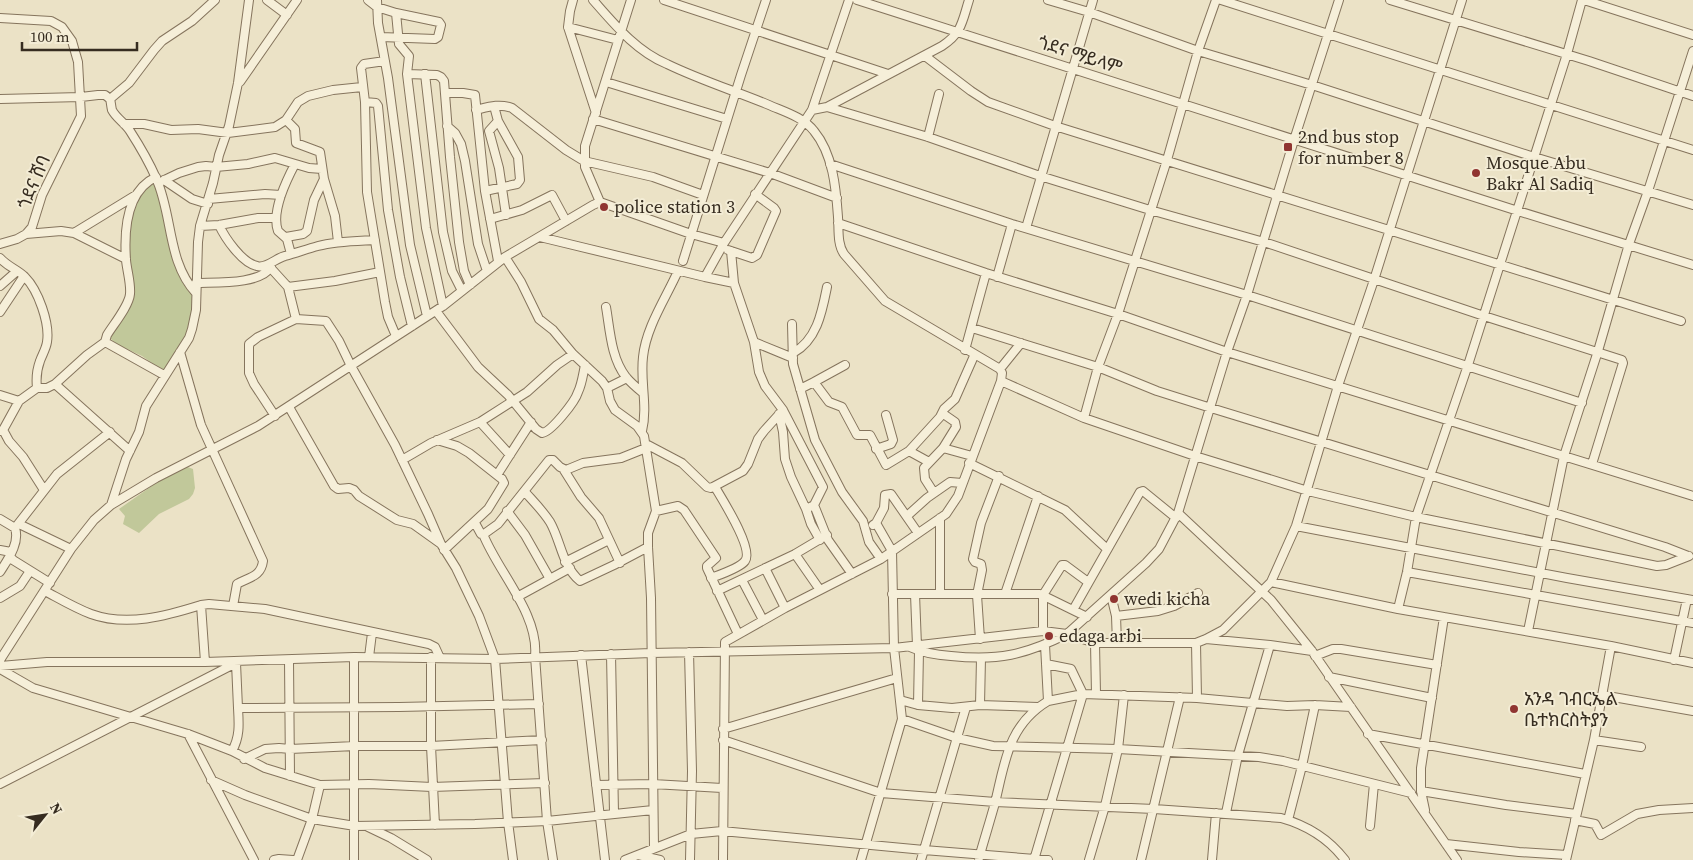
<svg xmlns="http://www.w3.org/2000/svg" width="1693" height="860" font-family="'Source Serif 4','Noto Sans Ethiopic',serif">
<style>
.green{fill:#c1c89a}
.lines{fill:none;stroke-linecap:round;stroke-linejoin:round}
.minor-casing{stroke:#85745d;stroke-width:10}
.minor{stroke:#f6efd9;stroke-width:8}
.poi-dot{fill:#903531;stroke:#f3ecd5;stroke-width:2}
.labels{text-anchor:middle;stroke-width:4;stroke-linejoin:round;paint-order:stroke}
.street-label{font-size:18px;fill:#362c20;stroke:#f3ecd5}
.poi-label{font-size:18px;fill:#362c20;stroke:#f3ecd5;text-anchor:start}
</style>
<rect width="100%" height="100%" fill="#ebe2c6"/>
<path class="green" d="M157 180 176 254 196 304 191 333 163 371 142 356 116 344 110 338 134 295 129 253 131 218 140 196 147 185Z
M185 466 193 469 195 488 193 494 189 499 159 514 139 533 123 524 125 516 119 509 156 483Z"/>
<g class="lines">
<g class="minor-casing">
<path id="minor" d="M267 0 287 15
M368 0 377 7 396 13 399 44 409 56 407 74 426 228 443 306
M377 0 378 23 388 78 410 245 427 316
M573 0 570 11 568 27 596 113
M593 0C615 25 636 51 667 64 700 80 735 91 769 105 785 112 803 117 814 131 833 154 836 188 838 217 839 229 837 244 844 254L885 301 1000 369 1002 373 1001 381 958 496 946 514 881 559 785 608 725 642 723 860
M664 0 888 74
M857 0 1518 211 1693 265
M1048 0 1089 12 1198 51 1312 85 1534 157 1693 205
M1221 0 1693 150
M1390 0 1589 61 1693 96
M1584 0 1693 35
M0 18 51 21 62 27 72 41 78 62 81 116 42 195 32 227 26 234 17 239 0 244
M568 27 618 40
M381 37 435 39 438 37 441 25 439 22 396 13
M925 56 971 91 988 102 1055 126 1681 321
M385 61 364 64 361 68 365 102 367 192 385 302 388 317 396 336
M407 74 437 75 441 77 444 81 450 157 459 242 464 271 470 285
M425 74 443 232 452 271 462 291
M240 82 297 0
M606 82 727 119
M445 93H463L475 95 485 191 498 261
M0 99 81 97 98 95H105L110 99C111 102 111 106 112 110 116 118 125 123 130 131 139 145 149 162 156 178 173 215 167 262 196 293
M110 99 129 83 154 50 162 41 192 21 215 0
M365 102 376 103 378 106 388 210 400 277 412 326
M494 106 498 121 489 131 499 168 506 215
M827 107 928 137 1040 176 1150 210 1264 242 1484 316 1622 360 1623 363 1592 464
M476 110C488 107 499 103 512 108L566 150 584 161 653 177 703 195
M812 110 827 107 942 46C962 33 962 22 969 0
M593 119 770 173 837 198
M286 120 295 129 296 143 320 152 324 179 335 216 338 242
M124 124H144L171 130 198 129 228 133 275 127 286 120 298 102 308 96 333 90 362 87
M447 126 455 133 461 144 465 161 478 244 487 271
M928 137 939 94
M830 164 1012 224 1247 295 1582 403
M156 177C126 191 124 231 126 260 127 271 131 283 130 294 129 306 113 325 107 335L105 342 164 375
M164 180 192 199 208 204
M158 183 179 173 198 167 206 166 216 167 248 164 275 158 309 168 322 169
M485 191 517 184 520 180 518 157 498 121
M209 199 265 194 281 195
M600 202 585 167V146L631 0
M490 219 522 210 552 195 566 221
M838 223 986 273 1118 314 1227 352 1693 496
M219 225C225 238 242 263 257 266 266 269 276 258 285 256 296 253 307 249 318 246 336 241 356 241 375 240
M200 226 219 225 258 218H276
M1026 228 1093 0
M74 233 136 195
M26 234 61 231 74 233 126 259
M286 237 303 234 307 231 314 200 324 179
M540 237 705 277 724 243 812 110 849 0
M728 250 752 258 757 255 776 211 774 208 755 194
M731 251 734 283 754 342 759 372 765 386 783 410 823 487 814 505 806 509
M291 254 287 239 278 231C271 212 286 181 295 164
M505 257 521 282 539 319 553 330 573 354 602 381 607 388 610 401 615 410 637 426 644 436 656 511 648 533V547L651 598 654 848
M0 258C8 267 17 269 25 277 38 290 50 323 47 342 46 349 42 355 40 361 37 369 36 379 37 388
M683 261 741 75 766 0
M268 265 288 287 296 319
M705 277 734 283
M997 277 1012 224
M196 283C215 282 260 285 271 267
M0 286 17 271
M288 287 335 281 380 272
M606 307C610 330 611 358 626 377 631 383 637 388 643 393
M436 311 478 367 508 395 536 429 542 433C551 432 575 402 578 392 582 384 583 374 585 365
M0 312 24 276
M792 324 793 364 815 440 842 492 863 521 869 542 881 559
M972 328 1098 367 1157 391 1211 408 1665 547 1688 556
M754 342 793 358
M965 350 986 273
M180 352 201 425 263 561C261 577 249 577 237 584L233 606
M793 353C817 340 822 312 827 287
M1000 369 1021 343
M1001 381 1084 418 1195 456 1308 491 1416 517 1657 566 1666 565 1689 556
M814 382 829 402 842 407 857 435H870L886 465 909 451 940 417 944 409 955 399 974 356
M55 384 130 451
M607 388 627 378
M800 389 814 382 845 365
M0 395 19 401
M289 407 334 486 338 489 349 488 354 490 359 496 397 520 413 524 441 544
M779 414 783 432 785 459 791 477 806 509 811 524 820 540
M275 416 254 384 249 373V344L258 337 296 319 326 321 339 341 351 366 395 445 428 514 441 544 456 568 479 616 495 659 508 822 513 860
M1084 418 1098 367 1118 314 1167 160 1198 51 1216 0
M480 422 510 455
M3 430 9 441 23 457 44 490
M0 431 3 430 19 401 37 388H47L55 384 87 355 105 342
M642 431C648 406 640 382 643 357 646 327 666 298 678 271
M437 440 457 446 469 453 502 479 504 483 488 509 444 550
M646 444 682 463 707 487 711 488 743 471 748 464 758 439 764 431 783 410
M943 448 972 456
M876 449 891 444 893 440 886 415
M909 451 929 462
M402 460 431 443 480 422 527 392 557 365 573 354
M969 463 1065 510 1107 549
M564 470 581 497 599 518 620 563
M497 475 531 422
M525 492C533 501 543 511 550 522 561 541 562 566 580 581L614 565 648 547
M934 493 925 479 924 468 943 448 956 427 955 422 942 413
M111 505 126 459 139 432 146 406 189 338 192 329 196 310 198 242 200 226 213 183 219 155 229 126 238 83 249 0
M814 505 828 540 852 574
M507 511 525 535 550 579
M656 511 678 506 684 510 716 558 707 566V568L738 634
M1178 513 1271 600 1312 651 1457 860
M907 516 927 498 950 482 962 483
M0 519 15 528
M475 523 481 534H484L498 524 549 460H553L560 467 566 470 583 463 621 458 646 448
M19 524 71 549
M873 525 876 523 884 508 885 495 891 494 918 533
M1296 526 1567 578 1693 600
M483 534C498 572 539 614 535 656L547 821 553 860
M0 550 11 552
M795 554 820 590
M10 556 13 560 50 583
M565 562 609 540
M765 568 785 608
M0 572C8 559 20 543 15 528L57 474 110 432
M1407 572 1693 623
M711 578C719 575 740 568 745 561 754 549 722 499 715 487
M742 580 763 620
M1271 582 1398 609 1611 646 1693 663
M45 591C60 599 75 608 91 614 127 627 166 616 201 605
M717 591 795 554 827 535
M940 593V518
M892 594H1040L1087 617
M915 594 917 646
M1005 594 1038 496
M1111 595 1116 616 1117 643
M517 597 570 568
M0 598 20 586 30 571
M1398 609 1407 572 1416 517 1468 365 1567 54 1582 0
M1073 610 1140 492 1143 491 1176 518
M1116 616 1158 611 1174 606 1198 593
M1043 631V595L1062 565H1065L1088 582
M1528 631 1564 456 1598 351 1629 244 1648 191 1693 51
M980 639 977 595 982 570 981 564 975 562 973 559 981 523 999 476
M1206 639 1270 645 1312 651
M1095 643 1096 694
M1196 643 1197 698
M1045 645 1048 701 1083 694 1197 698 1287 706 1315 705 1351 707
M910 647C923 653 937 655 951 656 998 661 1025 655 1067 634L1095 643H1196L1206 639 1223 630 1271 582 1296 526 1338 386 1374 280 1462 0
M689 652 692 771 690 860
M611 654 614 813
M581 655 605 860
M1315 656 1333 649H1341L1437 665
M369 657 372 633
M431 657V746L435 825
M0 660 71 549 94 520 111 505 156 478 258 426 443 306 505 257 593 205 600 202 691 234 724 243
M289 660 290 776
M1674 660 1687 599
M205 662 201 605 209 604 265 609 429 644 435 647 440 658
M236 663 238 708 399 707 539 704
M0 666 47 662H205L354 657 495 659 651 653 894 648 1043 631 1067 634 1146 563 1159 549 1178 513 1227 352 1247 295 1294 140 1339 0
M0 669 33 688 188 734 232 751 265 768 320 785 369 784 432 787 545 783
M1329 677 1432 698
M1602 695 1693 711
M900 700 918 705 952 708 980 705 1038 707
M918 705 919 651
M980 705 981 658
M902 719 957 738 993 746 1118 749 1259 757 1283 761 1411 793
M723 729 897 678
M188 734 254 860
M1368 734 1585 774
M723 740 881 793 995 802 1154 809 1281 818C1306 825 1329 839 1345 860
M1594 740 1641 747
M232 751C240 737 239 724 238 708
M244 759 265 749 279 748 290 749 355 746H431L542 740
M211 780 245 795 312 819 355 826 475 824 547 821 653 810
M0 784 238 662
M596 785 653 784 722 788
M1421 791 1506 805 1576 814
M1425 810 1421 791V768L1444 617
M1226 813 1238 755 1270 645
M1288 820 1302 766 1315 705
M1575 820 1595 824 1601 835 1637 814 1659 810 1693 808
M1370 826 1374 784
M368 827 391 838 427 860
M1446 844 1519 852 1567 855
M638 855 660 860
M979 858C984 840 990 821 995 803 1005 762 1008 725 1048 701
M274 860 279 859 293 860
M297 860 312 819 320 785
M354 860V657
M625 860 691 834 722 831 924 850 1048 860
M861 860 902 719 894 648 892 551 876 523
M921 860 966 707
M1034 860 1083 694 1071 669 1046 664
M1089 860 1105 806 1118 749 1124 695
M1141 860 1180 697
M1212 860 1216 813
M1566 860 1594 740 1611 646"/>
</g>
<use href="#minor" class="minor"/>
</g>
<g class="poi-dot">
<rect x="1283" y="142" width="10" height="10" rx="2.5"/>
<circle cx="1476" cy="173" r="5"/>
<circle cx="604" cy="207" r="5"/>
<circle cx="1114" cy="599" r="5"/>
<circle cx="1049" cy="636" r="5"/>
<circle cx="1514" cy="709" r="5"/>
</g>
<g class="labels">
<g class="street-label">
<text transform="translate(1080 55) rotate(18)" y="6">ጎደና ማይላም</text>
<text transform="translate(34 182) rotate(-67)" y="6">ጎደና ሸባ</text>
</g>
<g class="poi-label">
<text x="1298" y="143">2nd bus stop<tspan x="1298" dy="21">for number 8</tspan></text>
<text x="1486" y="169">Mosque Abu<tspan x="1486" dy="21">Bakr Al Sadiq</tspan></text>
<text x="614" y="213">police station 3</text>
<text x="1124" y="605">wedi kicha</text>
<text x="1059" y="642">edaga arbi</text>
<text x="1524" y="705">አንዳ ገብርኤል<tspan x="1524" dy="21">ቤተክርስትያን</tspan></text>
</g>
</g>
<g transform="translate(45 815) rotate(60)" stroke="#f3ecd5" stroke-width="4" paint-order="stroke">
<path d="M0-4L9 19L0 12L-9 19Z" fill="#362c20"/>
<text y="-8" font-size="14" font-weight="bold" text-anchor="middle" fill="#362c20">N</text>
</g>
<path d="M22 42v8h115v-8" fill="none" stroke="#362c20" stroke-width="2.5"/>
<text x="30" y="42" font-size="15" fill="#362c20" stroke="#f3ecd5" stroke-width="4" paint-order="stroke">100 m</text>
</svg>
